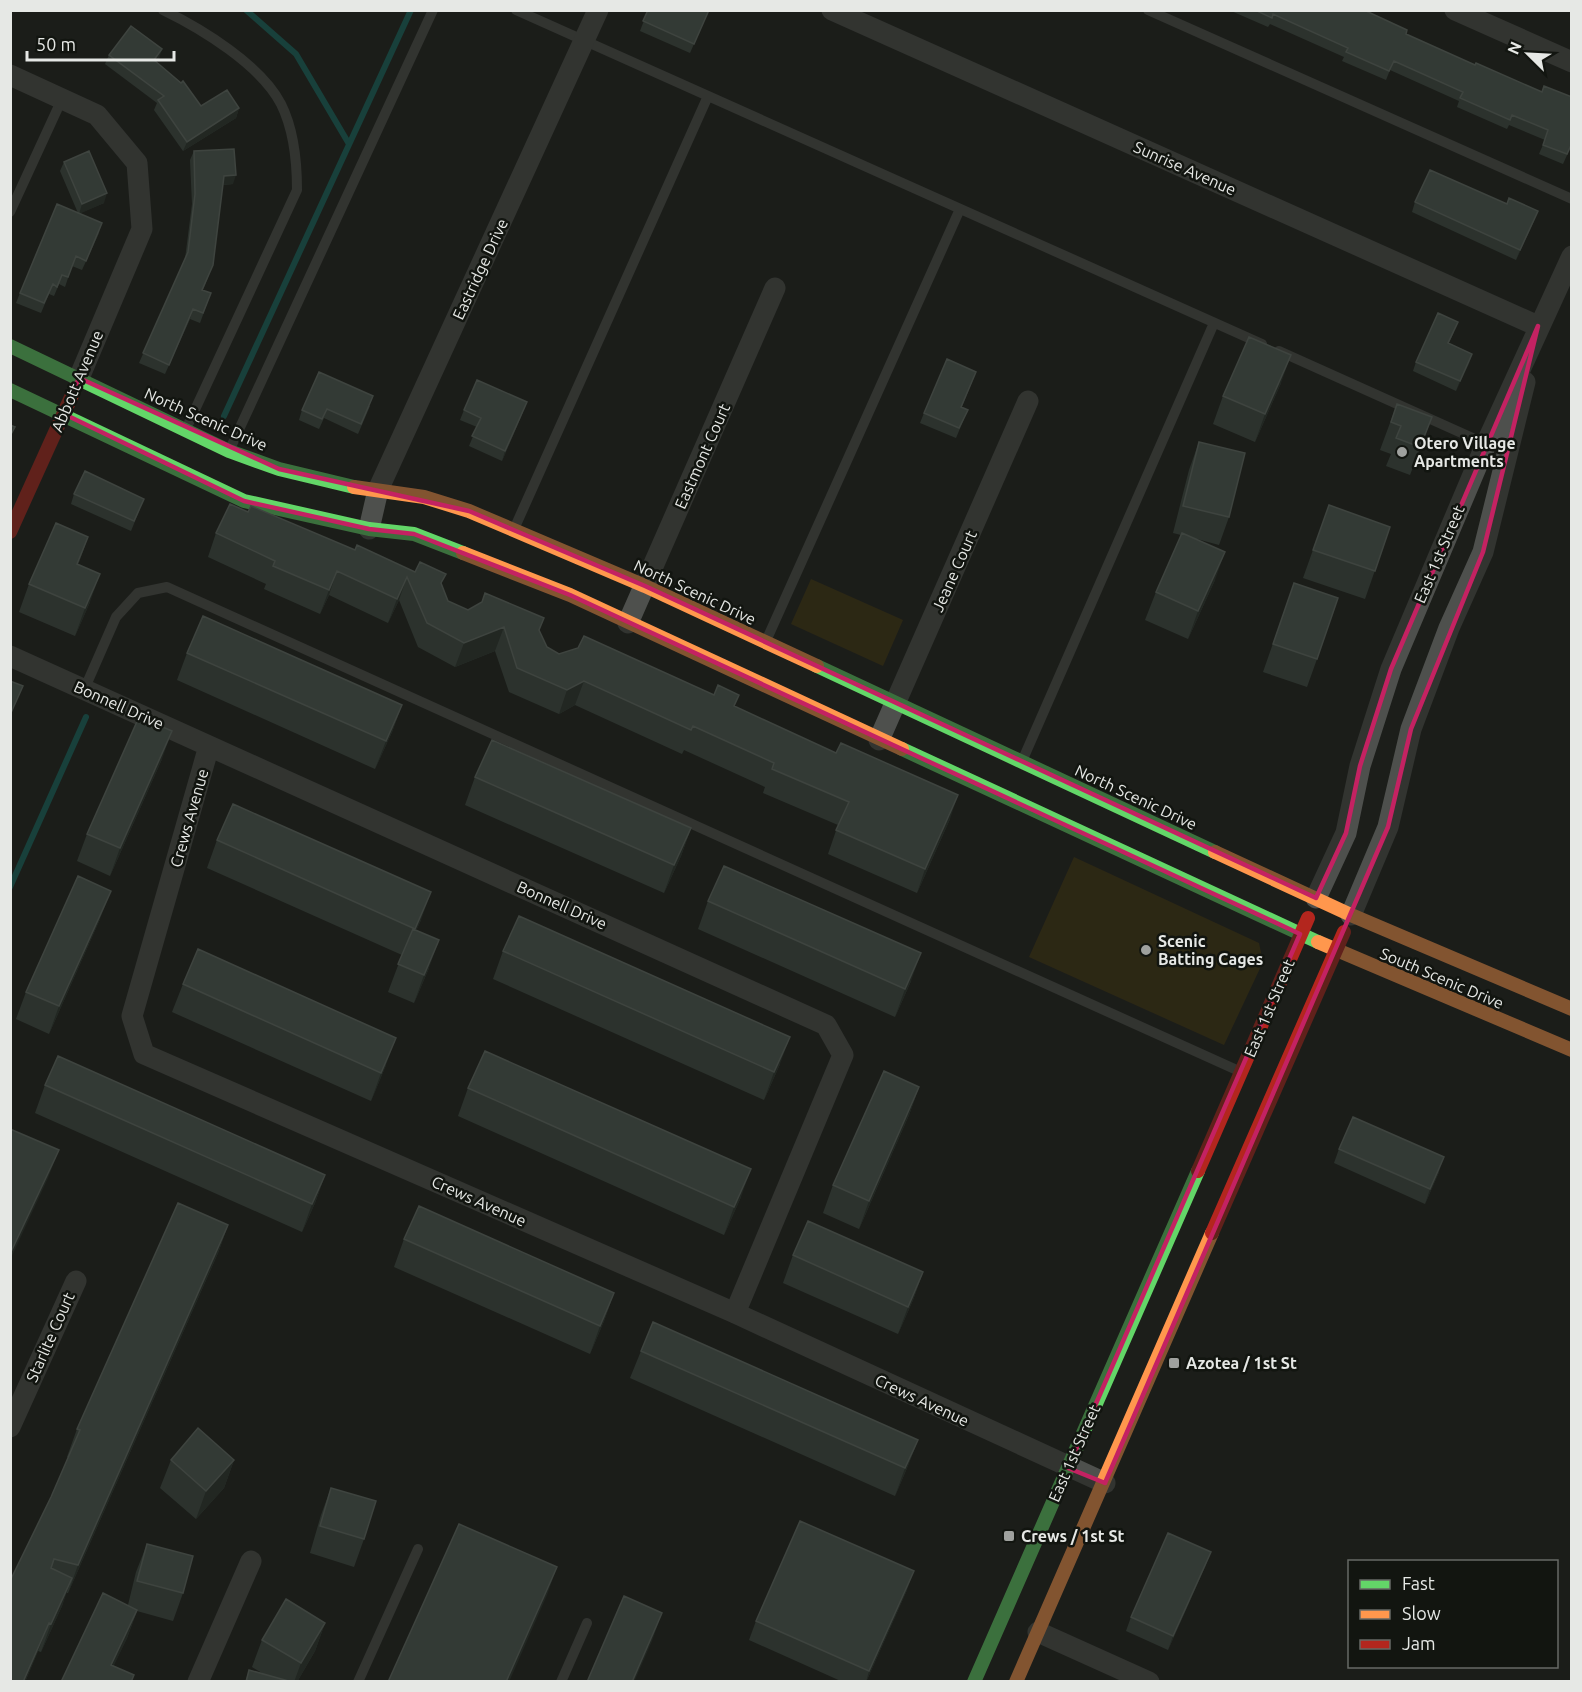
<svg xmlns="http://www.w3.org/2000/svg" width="1582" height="1692" font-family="Ubuntu,sans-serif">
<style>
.green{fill:#42350f}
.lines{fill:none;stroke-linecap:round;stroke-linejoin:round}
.stream{stroke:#146c64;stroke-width:6}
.lane{stroke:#4e504d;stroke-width:10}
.street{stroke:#4e504d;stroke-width:21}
.fast{stroke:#63d668;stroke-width:14}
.slow{stroke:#ff974d;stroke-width:14}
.jam{stroke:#b3261e;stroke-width:14}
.wall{fill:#404d46}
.shaded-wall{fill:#2a332d}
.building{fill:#515d57;stroke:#69736d;stroke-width:1.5}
.marked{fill:none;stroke:#c42262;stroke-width:4.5;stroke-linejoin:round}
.poi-dot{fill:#9fa19e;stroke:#121510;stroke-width:2}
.labels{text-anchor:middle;stroke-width:5;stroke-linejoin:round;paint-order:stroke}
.street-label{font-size:16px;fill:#e6e8e5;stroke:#121510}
.poi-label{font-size:16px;font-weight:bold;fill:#e6e8e5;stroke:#121510;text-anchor:start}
</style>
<rect width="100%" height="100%" fill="#1c1e1a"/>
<path class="green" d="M811 579 903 620 883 666 791 624Z
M1074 857 1259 943 1263 962 1224 1045 1029 957Z"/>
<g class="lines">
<path class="stream" d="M246 10 296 54 349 144
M224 416 411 10
M10 887 86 717"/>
<path class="lane" d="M163 10C202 29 261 65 281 104 294 130 297 162 297 190L186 429
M516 10 1262 344
M1148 10 1572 199
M10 212 62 99
M1279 351 1486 444
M230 449 433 10
M515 527 708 96
M766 641 960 209
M84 690 116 617 138 593 167 587 1239 1071
M1023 759 1214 323
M358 1682 418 1549
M561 1682 587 1623"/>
<path class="street" d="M832 10 1538 326
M1455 10 1572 62
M10 75 97 115 137 163 142 229 79 378
M369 529 378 490 598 10
M628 623 775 288
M10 656 826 1025 843 1055 735 1313
M879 740 1028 401
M209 746 132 1016 144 1054 735 1313 1105 1483
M1316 898 1346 833 1360 766 1391 669 1486 444 1572 256
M1351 915 1388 827 1411 729 1449 628 1483 552 1525 382
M10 1427 76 1281
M1038 1632 1149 1682
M198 1682 251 1561"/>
<path class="fast" d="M10 346 229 451 279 469 354 487
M10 390 244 501 369 529 414 534 463 553
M817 666 1215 852
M902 749 1318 942
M974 1682 1198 1171"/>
<path class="slow" d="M354 487 424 497 469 511 645 586 817 666
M463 553 570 595 902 749
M1215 852 1351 915 1572 1009
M1318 942 1572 1050
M1016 1682 1212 1233"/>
<path class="jam" d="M10 532 72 395
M1198 1171 1308 918
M1212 1233 1344 932"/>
</g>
<path class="wall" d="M648 10H709L690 53 640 31Z
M1229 10H1364L1406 34 1572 144 1563 164 1539 154 1545 140 1509 125 1507 129 1457 107 1459 101 1390 70 1386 80 1342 61 1344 57 1270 24 1268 27Z
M109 55 159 59 156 62 201 106 239 108 236 118 183 151 154 110 157 103 105 64Z
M194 151 233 184 223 185 209 275 203 290 211 293 200 323 190 319 165 374 139 363 185 259 192 204 190 160Z
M64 162 104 203 80 213 99 233 82 270 72 266 65 287 59 284 54 296 49 294 41 313 16 303 20 293 78 213 60 171Z
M1415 202 1534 221 1516 260 1412 212Z
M1454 332 1449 343 1472 354 1456 391 1413 371 1416 362Z
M976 372 962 407 964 419 956 438 920 423 924 413Z
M1281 383 1255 442 1213 424 1223 396Z
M1397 404 1432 417 1410 475 1386 466 1391 454 1380 450Z
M370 406 358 434 324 418 319 429 299 420 302 410Z
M464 410 523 412 502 461 469 446 477 427 460 420Z
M1199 442 1229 517 1219 545 1197 539 1215 580 1188 639 1145 620 1156 592 1181 535 1173 533 1189 470Z
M74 494 140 509 131 531 71 504Z
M1329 505 1390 527 1365 599 1303 578Z
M248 512 355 550 442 585 448 601 468 610 482 602 485 593 539 631 547 647 559 654 735 707 950 819 917 893 828 854 838 825 763 793 765 787 684 750 682 754 575 705 559 714 509 692 495 651 455 667 418 647 399 600 388 623 329 595 320 614 264 589 266 584 208 557 216 533Z
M88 537 78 565 90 602 75 636 19 612 29 584Z
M1294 583 1317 659 1307 687 1263 672Z
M187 653 402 705 392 732 375 769 177 680Z
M162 759 110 876 77 861 87 834Z
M475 777 691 828 681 856 664 893 465 805Z
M217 840 421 920 416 930 429 968 414 1003 388 992 402 955 207 868Z
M708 901 911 981 895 1017 698 929Z
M100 919 49 1034 16 1019 26 992Z
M503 951 780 1064 764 1100 493 979Z
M183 984 386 1065 371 1101 172 1012Z
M45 1085 325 1175 315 1203 302 1232 35 1113Z
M919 1087 909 1115 859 1229 823 1213 833 1185Z
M468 1088 741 1197 724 1235 458 1116Z
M1339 1149 1439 1172 1425 1204 1334 1163Z
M228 1225 218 1253 68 1593H66L62 1606 41 1652 38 1651 25 1682H10L51 1497 68 1457H67L77 1429Z
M404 1239 614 1293 604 1321 590 1354 394 1267Z
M793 1255 923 1272 913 1300 898 1334 783 1283Z
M641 1351 918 1440 907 1468 895 1496 630 1378Z
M171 1460H234L224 1488 196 1519 160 1488Z
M331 1488 364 1539 354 1567 310 1553 321 1515Z
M147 1544 183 1593 173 1621 137 1611 127 1638 113 1666 61 1682 128 1605 136 1572Z
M1211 1552 1205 1567 1168 1650 1126 1631 1131 1617Z
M907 1590 866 1682H843L749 1640 756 1621Z
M325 1623 315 1651 297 1682H245L249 1670 262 1673 252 1667 262 1640Z"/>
<path class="shaded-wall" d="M162 49 159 59 150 69 154 60Z
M239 108 236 118 183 151 187 142Z
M236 175 233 184 221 185 224 176Z
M107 193 104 203 79 214 82 204Z
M1538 211 1534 221 1516 260 1520 250Z
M102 223 99 233 82 270 86 261Z
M193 309 190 319 165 374 169 365Z
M1472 354 1469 364 1456 391 1460 381Z
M1291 355 1281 383 1255 442 1265 414Z
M527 402 523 412 502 461 505 451Z
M88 537 78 565 77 564Z
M1225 552 1215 580 1188 639 1198 611Z
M337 571 329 595 320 614 329 590Z
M100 574 90 602 75 636 85 608Z
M407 577 399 600 388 623 397 599Z
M504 627 495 651 455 667 464 643Z
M584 681 575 705 559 714 567 690Z
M402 705 392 732 375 769 386 741Z
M172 731 162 759 110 876 120 848Z
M958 795 950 819 917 893 925 869Z
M691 828 681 856 664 893 674 865Z
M111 891 100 919 49 1034 59 1006Z
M431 892 421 920 405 956 415 929Z
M439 940 429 968 414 1003 424 975Z
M921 953 911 981 895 1017 905 989Z
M790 1037 780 1064 764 1100 774 1072Z
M396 1038 386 1065 371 1101 381 1073Z
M919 1087 909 1115 859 1229 869 1201Z
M59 1150 48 1178 10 1260V1254Z
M1444 1157 1439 1172 1425 1204 1430 1189Z
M751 1169 741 1197 724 1235 734 1207Z
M325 1175 315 1203 302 1232 312 1204Z
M228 1225 218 1253 68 1593 78 1565Z
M923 1272 913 1300 898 1334 908 1307Z
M614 1293 604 1321 590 1354 600 1326Z
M918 1440 907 1468 895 1496 905 1468Z
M234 1460 224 1488 196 1519 206 1491Z
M1211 1552 1205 1567 1168 1650 1173 1636Z
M557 1567 547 1595 509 1682H506Z
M914 1571 907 1590 866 1682 869 1671Z
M72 1578 62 1606 41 1652 51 1624Z
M137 1610 127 1638 106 1682 111 1665Z
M662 1613 652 1641 634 1682H632Z
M49 1623 38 1651 25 1682H23Z
M325 1623 315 1651 297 1682H294L301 1663Z"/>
<path class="building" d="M648 10H709L694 44 643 21Z
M1255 10H1364L1407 30 1406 34 1475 65 1476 63 1542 92 1544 86 1572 97V143L1567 154 1543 145 1548 130 1512 115 1510 120 1460 98 1463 92 1394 61 1389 71 1346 52 1348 48 1273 14 1272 18Z
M131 26 162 49 154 60 181 83 183 81 201 106 227 90 239 108 187 142 158 100 164 96 109 55Z
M234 149 236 175 224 176 213 265 202 290 211 293 203 313 193 309 169 365 143 353 188 252 195 194 194 151Z
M89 151 107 193 82 204 64 162Z
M1430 170 1507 204 1509 198 1538 211 1520 250 1415 202Z
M57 204 102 223 86 261 76 256 68 277 62 275 57 287 53 284 44 303 20 293Z
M1438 313 1458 322 1448 343 1472 354 1460 381 1416 362Z
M1249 337 1291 355 1265 414 1223 396Z
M947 359 976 372 961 407 968 410 959 428 924 413Z
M319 372 373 396 361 424 327 409 322 419 302 410Z
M477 380 527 402 505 451 472 436 481 418 464 410Z
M1397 404 1432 417 1420 447 1396 438 1401 426 1391 422Z
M10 425 15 427 10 436Z
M1199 442 1245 453 1229 517 1183 506Z
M85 471 144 499 134 521 74 494Z
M230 504 248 512 251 506 355 550 357 545 415 572 420 562 446 574 441 583 448 601 468 610 482 602 485 593 544 618 539 630 547 647 559 654 578 648 584 636 714 695 718 685 739 695 734 706 836 753 841 743 958 795 925 869 836 830 849 802 772 769 774 763 693 726 691 730 584 681 567 690 517 668 504 627 464 643 427 623 407 577 397 599 337 571 329 590 273 566 275 561 216 533Z
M1329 505 1390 527 1375 571 1313 550Z
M56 523 88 537 77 564 100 574 85 608 29 584Z
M1182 533 1225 552 1198 611 1156 592Z
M1294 583 1338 598 1317 659 1273 644Z
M203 616 402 705 386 741 187 653Z
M10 681 23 686 10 715Z
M139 717 172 731 120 848 87 834Z
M492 740 691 828 674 865 475 777Z
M233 804 431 892 415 929 217 840Z
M724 866 921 953 905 989 708 901Z
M78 876 111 891 59 1006 26 992Z
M519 916 790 1037 774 1072 503 951Z
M413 929 439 940 424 975 398 964Z
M198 949 396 1038 381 1073 183 984Z
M485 1051 751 1169 734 1207 468 1088Z
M58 1056 325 1175 312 1204 45 1085Z
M884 1071 919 1087 869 1201 833 1185Z
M1353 1117 1444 1157 1430 1189 1339 1149Z
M10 1129 59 1150 10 1254Z
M178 1203 228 1225 78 1565 54 1559 51 1568 72 1578 51 1624 49 1623 23 1682H10V1581L51 1497 80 1430 77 1429Z
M419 1206 614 1293 600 1326 404 1239Z
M808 1221 923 1272 908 1307 793 1255Z
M653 1322 918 1440 905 1468 641 1351Z
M198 1428 234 1460 206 1491 171 1460Z
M331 1488 376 1501 364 1539 320 1526Z
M800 1521 914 1571 869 1671 756 1621Z
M459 1524 557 1567 506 1682H388Z
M1168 1533 1211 1552 1173 1636 1131 1617Z
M147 1544 193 1556 183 1593 137 1581Z
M103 1593 137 1610 111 1665 134 1675 131 1682H61Z
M624 1596 662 1613 632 1682H587Z
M286 1599 325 1623 301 1663 262 1640Z
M249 1670 292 1682H246Z"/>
<path d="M0 0H1582V1692H0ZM1538 326 1483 552 1411 729 1388 827 1105 1483 1068 1468 1300 934 570 595 414 534 369 529 244 501 64 414 79 378 279 469 469 511 645 586 1316 898 1346 833 1360 766 1391 669Z" fill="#1c1e1a" fill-opacity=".55" fill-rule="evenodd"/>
<path class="marked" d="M1538 326 1483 552 1411 729 1388 827 1105 1483 1068 1468 1300 934 570 595 414 534 369 529 244 501 64 414 79 378 279 469 469 511 645 586 1316 898 1346 833 1360 766 1391 669Z"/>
<g class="poi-dot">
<circle cx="1402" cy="452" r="6"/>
<circle cx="1146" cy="950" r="6"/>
<rect x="1168" y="1357" width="12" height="12" rx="3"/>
<rect x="1003" y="1530" width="12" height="12" rx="3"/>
</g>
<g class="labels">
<g class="street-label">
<text transform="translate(1185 168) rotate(24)" y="6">Sunrise Avenue</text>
<text transform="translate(480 269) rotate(-65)" y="6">Eastridge Drive</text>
<text transform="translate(77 381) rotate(-67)" y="6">Abbott Avenue</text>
<text transform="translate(206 419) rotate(24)" y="6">North Scenic Drive</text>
<text transform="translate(702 456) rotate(-66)" y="6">Eastmont Court</text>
<text transform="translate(1439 554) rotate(-67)" y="6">East 1st Street</text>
<text transform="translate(954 571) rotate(-66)" y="6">Jeane Court</text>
<text transform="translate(695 592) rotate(25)" y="6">North Scenic Drive</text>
<text transform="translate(119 705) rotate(24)" y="6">Bonnell Drive</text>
<text transform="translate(1136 797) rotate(25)" y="6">North Scenic Drive</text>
<text transform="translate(189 818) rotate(-74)" y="6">Crews Avenue</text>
<text transform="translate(562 905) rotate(24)" y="6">Bonnell Drive</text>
<text transform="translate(1442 978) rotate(23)" y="6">South Scenic Drive</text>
<text transform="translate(1269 1008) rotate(-67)" y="6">East 1st Street</text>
<text transform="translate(479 1201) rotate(24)" y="6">Crews Avenue</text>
<text transform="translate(50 1337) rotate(-66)" y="6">Starlite Court</text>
<text transform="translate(922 1400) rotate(25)" y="6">Crews Avenue</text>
<text transform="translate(1074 1453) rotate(-66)" y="6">East 1st Street</text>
</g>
<g class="poi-label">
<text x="1414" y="449">Otero Village<tspan x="1414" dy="18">Apartments</tspan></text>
<text x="1158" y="947">Scenic<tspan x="1158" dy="18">Batting Cages</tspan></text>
<text x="1186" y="1369">Azotea / 1st St</text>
<text x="1021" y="1542">Crews / 1st St</text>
</g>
</g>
<rect width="1582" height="1692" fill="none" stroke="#e6e8e5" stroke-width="24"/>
<rect x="1348" y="1560" width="210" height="108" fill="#121510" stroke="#676965" stroke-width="1.5"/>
<rect x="1360" y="1580" width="30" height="9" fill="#63d668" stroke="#676965" stroke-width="1.5"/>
<text x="1402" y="1590" font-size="18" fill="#e6e8e5">Fast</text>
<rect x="1360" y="1610" width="30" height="9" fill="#ff974d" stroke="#676965" stroke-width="1.5"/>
<text x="1402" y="1620" font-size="18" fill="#e6e8e5">Slow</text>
<rect x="1360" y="1640" width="30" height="9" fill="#b3261e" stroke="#676965" stroke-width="1.5"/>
<text x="1402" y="1650" font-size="18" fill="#e6e8e5">Jam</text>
<g transform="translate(1528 54) rotate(294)" stroke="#121510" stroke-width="4.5" paint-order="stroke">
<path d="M0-4.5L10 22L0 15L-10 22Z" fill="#e6e8e5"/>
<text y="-9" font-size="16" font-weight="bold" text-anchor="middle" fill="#e6e8e5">N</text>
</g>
<path d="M27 51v9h147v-9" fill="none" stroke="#e6e8e5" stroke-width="3"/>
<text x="36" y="51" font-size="18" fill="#e6e8e5" stroke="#121510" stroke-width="4.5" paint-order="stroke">50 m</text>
</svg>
